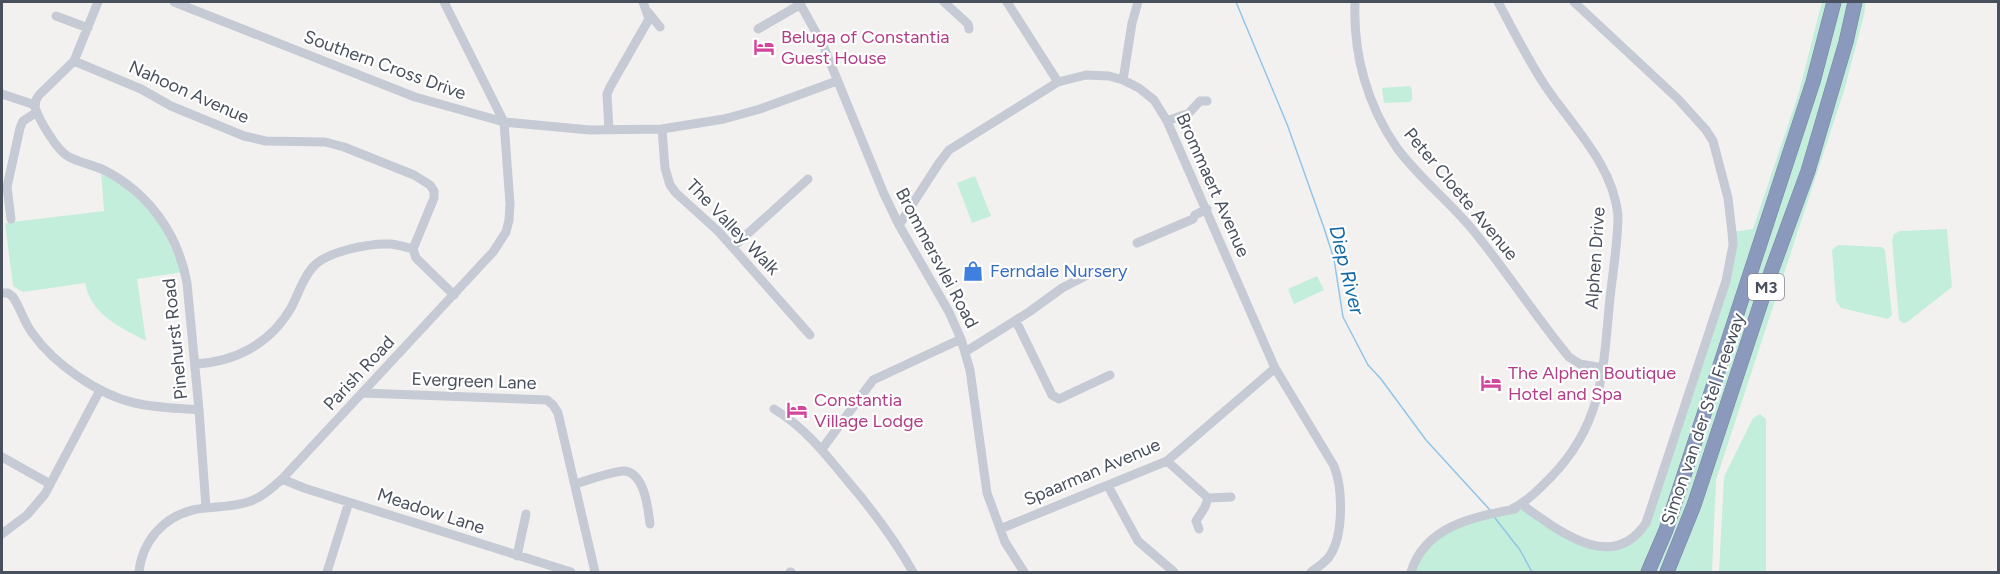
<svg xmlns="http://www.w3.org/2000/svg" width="2000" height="574" font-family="Figtree,sans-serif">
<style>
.green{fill:#c2eedb}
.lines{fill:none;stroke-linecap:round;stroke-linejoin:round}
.stream{stroke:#91c5e8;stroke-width:1.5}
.highway-casing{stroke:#7684a8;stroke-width:15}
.minor{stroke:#c5cad4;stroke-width:9}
.highway{stroke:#8b99bc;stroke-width:14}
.labels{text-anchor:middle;stroke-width:4.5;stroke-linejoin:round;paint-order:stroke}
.shield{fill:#fff;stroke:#80848e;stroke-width:1.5}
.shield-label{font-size:16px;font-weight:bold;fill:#49505d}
.hotel-label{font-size:18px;fill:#b23c85;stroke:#fff;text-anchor:start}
.street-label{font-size:18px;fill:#49505d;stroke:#fff}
.shop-label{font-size:18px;fill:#366cbe;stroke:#fff;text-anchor:start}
.water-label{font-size:20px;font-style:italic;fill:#136aa6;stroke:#fff}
</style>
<rect width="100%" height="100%" fill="#f3f1f0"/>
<path class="green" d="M1822 2H1866L1863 19 1844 91 1716 480 1712 572H1411L1413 565 1445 530 1525 507 1602 549 1642 530 1726 282 1732 232 1753 229 1799 92Z
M1410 86 1412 90V100L1410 102 1384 103 1382 88Z
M101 171 118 181 156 216 183 272 137 279 146 341C120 327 91 315 85 283L23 292 13 286 5 223 104 211Z
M975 176 991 216 972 223 957 183Z
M1947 229 1952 287 1906 323H1903L1899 320 1892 240 1894 234 1900 231Z
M1838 245 1882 247 1885 250 1892 315 1888 319 1841 308 1836 301 1832 250Z
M1317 276 1324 290 1294 304 1288 289Z
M1760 414 1766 419V572H1719L1724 477 1753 418Z"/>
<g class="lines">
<path class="stream" d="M1236 2 1287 124 1324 228 1334 259 1343 317 1368 365 1381 379 1426 440 1490 510
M1495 518 1520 550 1532 572"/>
<g class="highway-casing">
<path id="highway" d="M1648 572 1666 530 1813 82 1834 2
M1667 572 1694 505 1771 272 1808 171 1846 42 1855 2"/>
</g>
<path class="minor" d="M98 2 74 61 39 95 36 100 35 108C40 121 57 151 69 157 81 163 93 165 104 170 149 193 178 234 187 283L199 410 206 508
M174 2 415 97 504 122 590 130 662 129 724 119 760 109 837 81
M799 2 823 45 884 194 899 225 949 312 961 339 970 370 987 493 1005 542 1024 572
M944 2 968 24 969 29
M1007 2 1058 82
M1355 2C1353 54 1367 105 1397 148 1419 178 1449 201 1472 229 1506 270 1535 316 1569 357L1580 364 1603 368
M1498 2C1513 30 1528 60 1546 87 1573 127 1613 165 1618 215 1618 243 1613 270 1610 298 1603 368 1604 422 1552 476 1538 490 1527 502 1510 510
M648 12 660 27
M56 16 88 28
M758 29 801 4
M74 61 141 89 171 106 244 136 266 141 325 142 344 147 414 175 430 185 434 191V198L413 249
M1123 80 1132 23 1138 2
M2 94 35 105
M1167 121 1189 113 1200 101H1207
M662 129 665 168 670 185 676 193 719 232 810 335
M609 130 607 94 610 87 649 19 643 2
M11 219 7 187 20 128 23 121 37 112
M899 225 939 163 949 150 1058 82 1086 75 1109 76 1123 80 1139 88 1154 100 1167 121 1275 368 1334 466C1343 489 1344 536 1329 557 1324 563 1317 568 1311 572
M1137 243 1193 219 1195 215 1207 209
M733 247 808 179
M413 249 416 258 454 295
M2 293H8L13 297C21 309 24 323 33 334 54 364 99 395 135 403 156 408 178 408 199 410
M1016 321 1052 395 1059 399 1110 375
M965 352 1029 312 1062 288 1095 271
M195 364C235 362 270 344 291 308 298 295 302 280 312 268 326 251 370 243 391 244 398 245 406 247 413 249
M363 393 547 400 553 405 558 413 595 572
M774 409C804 427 824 452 846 479 871 508 894 539 913 572
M822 449 873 380 961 339
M2 457 50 484
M1167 461 1208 498 1231 497
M282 479 304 488 571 572
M575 484C585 481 616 470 625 471 645 474 648 509 650 524
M1108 486 1138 541 1174 572
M1525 507C1560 531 1612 574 1646 523L1726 281 1733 245 1732 232 1728 198 1713 141 1706 130 1678 99 1574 2
M1000 529 1167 461 1275 368
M1199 529 1196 521 1205 507 1208 498
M2 534 27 515 45 494 100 390
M517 556 526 514
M139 572C142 542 163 517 193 510 211 506 230 508 248 502 261 498 272 488 282 479L493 252 506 232 509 220 510 204 504 122 444 2
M327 572 349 502
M790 572H791
M1411 572C1425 526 1473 517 1515 509"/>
<use href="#highway" class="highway"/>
</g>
<defs>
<g id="hotel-bare" transform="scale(1.62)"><path d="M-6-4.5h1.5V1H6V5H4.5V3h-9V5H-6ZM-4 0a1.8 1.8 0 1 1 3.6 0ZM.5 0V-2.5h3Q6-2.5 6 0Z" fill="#d1479c" stroke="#fff" stroke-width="2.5" paint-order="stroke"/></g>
<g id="shop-bare" transform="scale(1.62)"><path d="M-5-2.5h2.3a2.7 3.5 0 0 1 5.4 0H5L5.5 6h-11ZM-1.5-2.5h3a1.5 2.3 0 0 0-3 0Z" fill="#3f7fe0" stroke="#fff" stroke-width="2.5" paint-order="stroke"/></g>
</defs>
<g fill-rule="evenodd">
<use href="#hotel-bare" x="764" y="47"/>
<use href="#shop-bare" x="973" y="271"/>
<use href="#hotel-bare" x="1491" y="383"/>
<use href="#hotel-bare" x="797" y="410"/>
</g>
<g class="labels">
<rect class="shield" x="1748" y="274" width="36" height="26" rx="4.5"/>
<g class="shield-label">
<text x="1766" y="293">M3</text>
</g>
<g class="hotel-label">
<text x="781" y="43">Beluga of Constantia<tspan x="781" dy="21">Guest House</tspan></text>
<text x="1508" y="379">The Alphen Boutique<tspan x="1508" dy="21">Hotel and Spa</tspan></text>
<text x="814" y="406">Constantia<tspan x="814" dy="21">Village Lodge</tspan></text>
</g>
<g class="street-label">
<text transform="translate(385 65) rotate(20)" y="6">Southern Cross Drive</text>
<text transform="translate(189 92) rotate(24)" y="6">Nahoon Avenue</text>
<text transform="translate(1213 185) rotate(66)" y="6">Brommaert Avenue</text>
<text transform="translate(1461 194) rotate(50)" y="6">Peter Cloete Avenue</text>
<text transform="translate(733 227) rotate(46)" y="6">The Valley Walk</text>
<text transform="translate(937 258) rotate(62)" y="6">Brommersvlei Road</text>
<text transform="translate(1595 258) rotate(-86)" y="6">Alphen Drive</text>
<text transform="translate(175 339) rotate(-96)" y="6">Pinehurst Road</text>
<text transform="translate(359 373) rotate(-47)" y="6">Parish Road</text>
<text transform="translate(474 381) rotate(2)" y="6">Evergreen Lane</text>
<text transform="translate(1703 419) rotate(-71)" y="6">Simon van der Stel Freeway</text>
<text transform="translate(1092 472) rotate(-23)" y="6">Spaarman Avenue</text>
<text transform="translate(431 511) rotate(18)" y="6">Meadow Lane</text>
</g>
<g class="shop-label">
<text x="990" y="277">Ferndale Nursery</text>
</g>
<g class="water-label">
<text transform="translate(1347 270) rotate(76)" y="7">Diep River</text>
</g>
</g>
<rect width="2000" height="574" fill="none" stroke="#49505d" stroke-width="6"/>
</svg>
